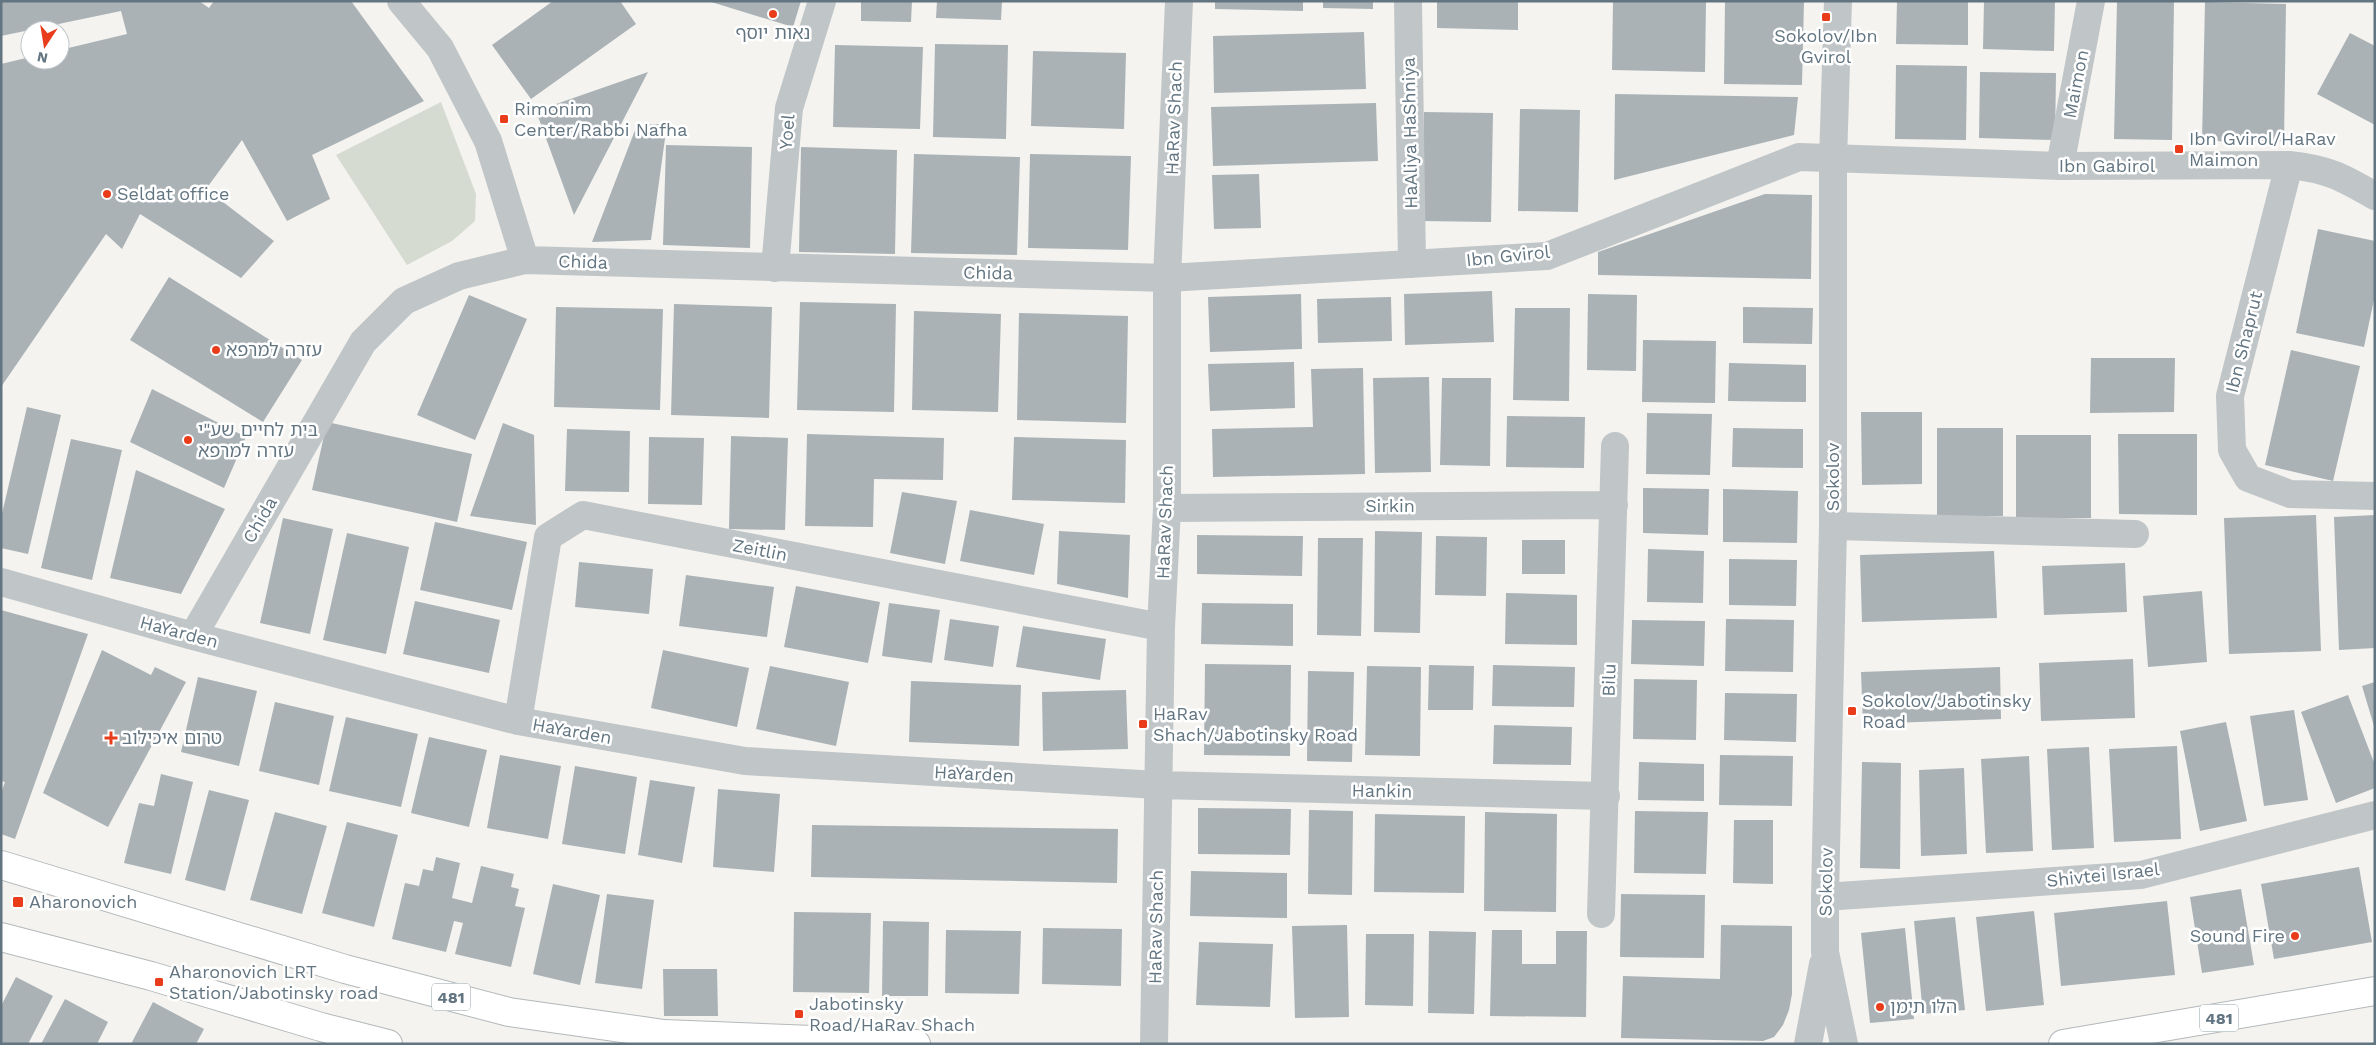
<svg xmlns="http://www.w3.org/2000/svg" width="2376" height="1045" font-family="'Work Sans','Noto Sans Hebrew',sans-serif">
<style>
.green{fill:#d5dbd0}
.building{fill:#aab2b6}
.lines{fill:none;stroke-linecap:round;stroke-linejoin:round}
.primary-casing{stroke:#b3b8bb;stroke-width:30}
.minor{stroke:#c0c5c7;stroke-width:28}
.tertiary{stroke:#c0c5c7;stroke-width:28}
.primary{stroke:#fff;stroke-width:28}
.poi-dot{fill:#e83c1b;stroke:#fff;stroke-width:2}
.labels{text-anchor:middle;stroke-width:5;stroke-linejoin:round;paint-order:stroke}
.shield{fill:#fff;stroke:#919ea7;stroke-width:1}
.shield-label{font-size:16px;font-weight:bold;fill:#627581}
.poi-label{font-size:18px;fill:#627581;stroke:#fff;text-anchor:start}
.street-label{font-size:18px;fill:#627581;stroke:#fff}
</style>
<rect width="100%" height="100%" fill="#f4f3ef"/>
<path class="green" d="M441 102 476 194 475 221 452 241 407 265 336 155Z"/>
<path class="building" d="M1 1H199L209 8 214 1H351L424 101 312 155 330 199 287 221 242 140 206 189 274 241 241 278 140 214 122 249 106 234 1 387V64L30 57V60H60V50L127 34 121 11 1 36Z
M553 1H620L636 24 531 99 492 45Z
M708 1H801L793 27Z
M861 1H912L911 22 861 21Z
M937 1H1002L1001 20 936 18Z
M1215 1H1303V11L1215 9Z
M1323 1H1373V9L1323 8Z
M1437 1H1518V30L1437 28Z
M1613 1H1706L1705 72 1612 70Z
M1725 1H1804L1802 85 1724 84Z
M1897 1H1968V45L1896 44Z
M1984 1H2055L2054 51 1983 49Z
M2117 1H2174L2172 140 2114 139Z
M2205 2 2286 4 2284 142 2202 141Z
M1364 32 1366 89 1214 93 1213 36Z
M2350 33 2375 46V125L2317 94Z
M935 44 1008 45 1006 139 933 137Z
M835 45 923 47 920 129 833 127Z
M1033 51 1126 53 1124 129 1031 126Z
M1896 65 1967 66 1966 140 1895 139Z
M648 72 574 215 536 111Z
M1980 72 2056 73 2055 140 1979 138Z
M1615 94 1798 97 1794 135 1614 180Z
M1376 103 1378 161 1213 166 1211 107Z
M1520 109 1580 110 1578 212 1518 211Z
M1424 112 1493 113 1491 222 1422 221Z
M667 124 651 240 592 242 637 125Z
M666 145 752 147 750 248 663 245Z
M801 147 897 150 895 254 799 252Z
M914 154 1020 157 1017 255 911 253Z
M1030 154 1131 156 1128 250 1028 248Z
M1259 174 1261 228 1214 229 1212 175Z
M1765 194 1812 195 1811 279 1598 275V252Z
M2318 229 2375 241V295L2364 347 2296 333Z
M169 277 302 360 263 422 130 340Z
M1492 291 1494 342 1405 345 1404 294Z
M1301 294 1302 349 1210 352 1208 297Z
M1588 294 1637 295 1636 371 1587 370Z
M469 295 527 319 475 440 417 415Z
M1391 297 1392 341 1318 343 1317 299Z
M800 302 896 304 894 412 797 410Z
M674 304 772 307 769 418 671 415Z
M556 307 663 309 660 410 554 407Z
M1743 307 1813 308 1812 344 1743 343Z
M1515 308H1570L1569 401 1513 400Z
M914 311 1001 314 998 412 912 410Z
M1019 313 1128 316 1126 423 1017 420Z
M1643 340 1716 341 1715 403 1642 402Z
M2291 350 2360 366 2333 481 2265 465Z
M2091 358H2175L2174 412 2090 413Z
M1294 362 1295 408 1210 411 1208 364Z
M1729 363 1806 365V402L1728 401Z
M1363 368 1365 474 1213 477 1212 429 1313 427 1311 369Z
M1429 377 1431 472 1375 473 1373 378Z
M1442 378H1491L1490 466 1440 465Z
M152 389 246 437 224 488 130 442Z
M27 407 61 415 28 554 1 548V518Z
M1861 412H1922V484L1862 485Z
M1647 413 1712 414 1710 475 1646 474Z
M1507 416 1585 417 1584 468 1506 467Z
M327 422 472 454 457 522 312 490Z
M503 423 534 435 536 525 470 516Z
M1733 428 1803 429V468L1732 467Z
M1937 428H2003V516H1937Z
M567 429 630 431 629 492 565 491Z
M807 434 944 438 943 480 874 479 873 527 805 526Z
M2118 434H2197V515L2119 514Z
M2016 435H2091V518H2016Z
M731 436 788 438 785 530 729 529Z
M649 437 704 438 702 505 648 504Z
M1014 437 1126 440 1125 503 1012 500Z
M71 439 122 450 92 580 41 568Z
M136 470 225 509 181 594 110 578Z
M1643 488 1709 489 1708 535 1643 533Z
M1723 489 1798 491 1797 543 1723 542Z
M902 492 957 501 945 564 890 553Z
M970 510 1044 524 1034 575 960 561Z
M2316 515 2321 651 2229 654 2224 518Z
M2375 515V648L2339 650 2334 517Z
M283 518 333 529 310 634 260 623Z
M435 522 527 542 512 610 420 590Z
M1059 531 1130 535 1128 598 1057 584Z
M1375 531 1422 532 1420 633 1374 632Z
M347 533 409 547 386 654 323 640Z
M1197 535 1303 536 1302 576 1197 574Z
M1436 536 1487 537 1486 596 1435 595Z
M1318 538H1363L1361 636 1317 635Z
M1522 540H1565V574H1522Z
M1648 549 1704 551 1703 603 1647 602Z
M1994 551 1997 618 1862 622 1860 555Z
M1729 559 1797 560 1796 606 1729 605Z
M579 562 653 569 649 614 575 607Z
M2125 563 2127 612 2044 615 2042 566Z
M686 575 774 587 767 637 679 626Z
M796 586 880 602 868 663 784 647Z
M2202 591 2207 662 2148 667 2143 596Z
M1506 593 1577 595V645L1505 644Z
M415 601 500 620 489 673 403 654Z
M889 603 940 610 932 663 882 656Z
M1202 603 1293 604V646L1201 644Z
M1 610 88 634 15 839 1 834V793L5 782 1 781Z
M950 619 999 626 993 667 944 660Z
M1726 619 1794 620 1793 672 1725 671Z
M1632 620 1705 621 1704 666 1631 664Z
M1023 626 1106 639 1100 680 1016 667Z
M102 650 151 675 155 667 186 682 108 827 43 793Z
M663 650 749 668 737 727 651 708Z
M2133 659 2135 718 2041 721 2039 663Z
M1205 664 1291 665 1290 756 1204 755Z
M1429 665 1474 666 1473 710H1428Z
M1493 665 1575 667 1574 707 1492 706Z
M770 666 849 682 836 746 756 729Z
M1367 666 1421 667 1420 756 1365 755Z
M2000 667 2001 719 1863 724 1861 672Z
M1308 671 1354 672 1352 762 1307 761Z
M198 677 257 691 239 766 181 752Z
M1634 679 1697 680 1696 740 1633 739Z
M911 681 1021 685 1019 746 909 742Z
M2375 682V726H2374L2362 686Z
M1126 690 1128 749 1043 751 1042 692Z
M1725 693 1797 694 1796 742 1724 740Z
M2348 695 2375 765V788L2336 803 2301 712Z
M275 702 334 716 319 785 259 771Z
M2294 710 2308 800 2264 806 2250 716Z
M346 717 418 734 401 807 329 791Z
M2226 722 2247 821 2200 831 2180 731Z
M1494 725 1572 727 1571 765 1493 764Z
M429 737 487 750 469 827 411 813Z
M2177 746 2181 839 2114 842 2109 749Z
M2089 747 2094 848 2052 850 2047 749Z
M500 755 561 766 548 839 487 828Z
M1720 755 1793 756 1792 806 1719 805Z
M2029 756 2033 851 1986 853 1981 759Z
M1639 762 1704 764V801L1638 800Z
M1862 762 1901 763 1900 869 1860 868Z
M575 766 637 777 625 854 562 844Z
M1964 768 1967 854 1921 856 1919 770Z
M161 774 193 782 171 874 124 863 139 803 154 806Z
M650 780 695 787 682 863 638 855Z
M718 789 780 794 774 872 713 867Z
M209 790 249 800 225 891 185 880Z
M1198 808 1291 809 1290 855 1198 854Z
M1309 810 1353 811 1352 895 1308 894Z
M1635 811 1708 812 1706 874 1634 873Z
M275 812 327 826 302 914 250 900Z
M1485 812 1557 814 1556 912 1484 911Z
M1375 814 1465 816 1464 893 1374 892Z
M1734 820H1773V884L1733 883Z
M347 822 398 835 374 927 322 913Z
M812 825 1118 829 1117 883 811 877Z
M436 857 460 863 452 898 472 903 481 866 514 874 511 887 519 889 515 906 525 908 511 967 455 954 463 923 454 921 446 952 392 939 405 883 419 886 423 869 433 871Z
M2359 867 2372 942 2274 959 2261 884Z
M1191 871 1287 873V918L1190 916Z
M553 884 600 895 580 985 533 974Z
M2241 889 2254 965 2202 973 2190 897Z
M607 894 654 900 642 989 595 983Z
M1621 894 1705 895 1704 958 1620 957Z
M2167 901 2175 975 2061 986 2054 913Z
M2034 911 2044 1005 1986 1011 1976 917Z
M794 912 871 913 869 993 793 992Z
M1955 917 1965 1010 1923 1014 1914 921Z
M883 921 929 922 928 996H882Z
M1347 925 1349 1017 1295 1018 1292 926Z
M1721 925 1792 926V994L1789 1010 1783 1025 1774 1037 1763 1041 1621 1038 1623 976 1720 979Z
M1043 928 1122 929 1121 986 1042 984Z
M1905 928 1914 1019 1870 1023 1861 933Z
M946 930 1021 931 1019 994 945 993Z
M1492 930H1522V964H1556V931H1587L1586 1017 1490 1016Z
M1429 931 1476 932 1474 1014 1428 1013Z
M1366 934H1414L1413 1006 1365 1005Z
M1199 942 1273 944 1270 1007 1196 1005Z
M663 969H717L718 1016H664Z
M16 977 53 996 28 1044H1V1006Z
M65 999 108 1022 97 1044H41Z
M153 1002 204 1029 196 1044H131Z"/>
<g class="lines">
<g class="primary-casing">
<path id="primary" d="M1 865 345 969 509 1012 664 1034 916 1044
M1 937 151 976 321 1027 388 1044
M2063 1044 2375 991"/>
</g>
<path class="minor" d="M401 1 440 48 488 141 525 260
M1408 1 1412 264
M2289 165 2230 396 2232 450 2248 478 2290 494 2375 496
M2060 166 2091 1
M775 268 789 108 822 1
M1167 508 1614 505
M1833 526 2135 534
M1 582 193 636 518 721 745 761 1158 785 1606 796
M193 636 363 342 404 301 459 276 525 260 1167 278 1547 256 1799 157 2060 166 2289 165C2328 169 2342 177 2375 196
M518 721 548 537 583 515 1161 627
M1825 897 2141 875 2375 815
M1601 914 1615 446
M1154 1044 1161 627 1167 508V278L1179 1"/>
<path class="tertiary" d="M1838 1 1833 160V526L1825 897V952L1844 1044
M1808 1044 1823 964"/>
<use href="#primary" class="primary"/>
</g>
<g class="poi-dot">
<circle cx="773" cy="14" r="5"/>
<rect x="1821" y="12" width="10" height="10" rx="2.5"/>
<rect x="499" y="114" width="10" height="10" rx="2.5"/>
<rect x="2174" y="144" width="10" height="10" rx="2.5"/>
<circle cx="107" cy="194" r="5"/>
<circle cx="216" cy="350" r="5"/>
<circle cx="188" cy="440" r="5"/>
<rect x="1847" y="706" width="10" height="10" rx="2.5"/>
<rect x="1138" y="719" width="10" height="10" rx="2.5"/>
<path d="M108.5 730.5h5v5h5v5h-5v5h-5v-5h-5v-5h5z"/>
<rect x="12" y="896" width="12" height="12" rx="2.5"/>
<circle cx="2295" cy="936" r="5"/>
<rect x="154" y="977" width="10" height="10" rx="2.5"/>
<circle cx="1880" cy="1007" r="5"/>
<rect x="794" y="1009" width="10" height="10" rx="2.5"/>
</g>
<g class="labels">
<g class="shield">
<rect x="432" y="983.5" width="38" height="27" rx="4"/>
<rect x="2200" y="1004.5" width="38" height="27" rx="4"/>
</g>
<g class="shield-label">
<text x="451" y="1003">481</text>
<text x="2219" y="1024">481</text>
</g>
<g class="poi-label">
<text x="773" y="39" text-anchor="middle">נאות יוסף</text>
<text x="1826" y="42" text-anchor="middle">Sokolov/Ibn<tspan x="1826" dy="21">Gvirol</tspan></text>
<text x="514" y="115">Rimonim<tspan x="514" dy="21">Center/Rabbi Nafha</tspan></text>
<text x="2189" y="145">Ibn Gvirol/HaRav<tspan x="2189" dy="21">Maimon</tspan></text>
<text x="117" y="200">Seldat office</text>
<text x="226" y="356">עזרה למרפא</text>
<text x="198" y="436">בית לחיים שע"י<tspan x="198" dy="21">עזרה למרפא</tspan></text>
<text x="1862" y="707">Sokolov/Jabotinsky<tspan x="1862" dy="21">Road</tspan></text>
<text x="1153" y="720">HaRav<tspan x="1153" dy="21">Shach/Jabotinsky Road</tspan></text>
<text x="122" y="744">טרום איכילוב</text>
<text x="29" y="908">Aharonovich</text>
<text x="2285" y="942" text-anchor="end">Sound Fire</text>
<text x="169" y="978">Aharonovich LRT<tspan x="169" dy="21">Station/Jabotinsky road</tspan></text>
<text x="809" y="1010">Jabotinsky<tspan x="809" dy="21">Road/HaRav Shach</tspan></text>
<text x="1890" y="1013">הלו תימן</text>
</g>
<g class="street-label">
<text transform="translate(2076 84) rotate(-79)" y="6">Maimon</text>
<text transform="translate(1174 118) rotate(-88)" y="6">HaRav Shach</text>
<text transform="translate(787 132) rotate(-85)" y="6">Yoel</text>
<text transform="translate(1410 133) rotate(-91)" y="6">HaAliya HaShniya</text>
<text x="2107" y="172">Ibn Gabirol</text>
<text transform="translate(1508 256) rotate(-6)" y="6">Ibn Gvirol</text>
<text transform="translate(583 262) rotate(2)" y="6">Chida</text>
<text transform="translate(988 273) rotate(1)" y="6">Chida</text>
<text transform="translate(2244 342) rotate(-76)" y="6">Ibn Shaprut</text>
<text transform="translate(1833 477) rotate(-90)" y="6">Sokolov</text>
<text x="1390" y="512">Sirkin</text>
<text transform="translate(260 520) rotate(-60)" y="6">Chida</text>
<text transform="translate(1165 522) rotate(-88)" y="6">HaRav Shach</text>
<text transform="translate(760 550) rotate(11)" y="6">Zeitlin</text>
<text transform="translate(179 632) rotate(15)" y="6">HaYarden</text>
<text transform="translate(1609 680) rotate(-88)" y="6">Bilu</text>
<text transform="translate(572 731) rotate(10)" y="6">HaYarden</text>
<text transform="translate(974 774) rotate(3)" y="6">HaYarden</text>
<text transform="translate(1382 791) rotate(1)" y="6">Hankin</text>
<text transform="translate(2103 875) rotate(-6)" y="6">Shivtei Israel</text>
<text transform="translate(1826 882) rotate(-89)" y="6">Sokolov</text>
<text transform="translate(1156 927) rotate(-89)" y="6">HaRav Shach</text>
</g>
</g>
<rect width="2376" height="1045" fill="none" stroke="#627581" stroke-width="5"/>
<g transform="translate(45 45) rotate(192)"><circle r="24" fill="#ffffff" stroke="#c0c8cd"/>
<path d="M0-4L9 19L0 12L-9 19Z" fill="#e83c1b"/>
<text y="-8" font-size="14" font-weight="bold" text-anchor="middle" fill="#627581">N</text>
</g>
</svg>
